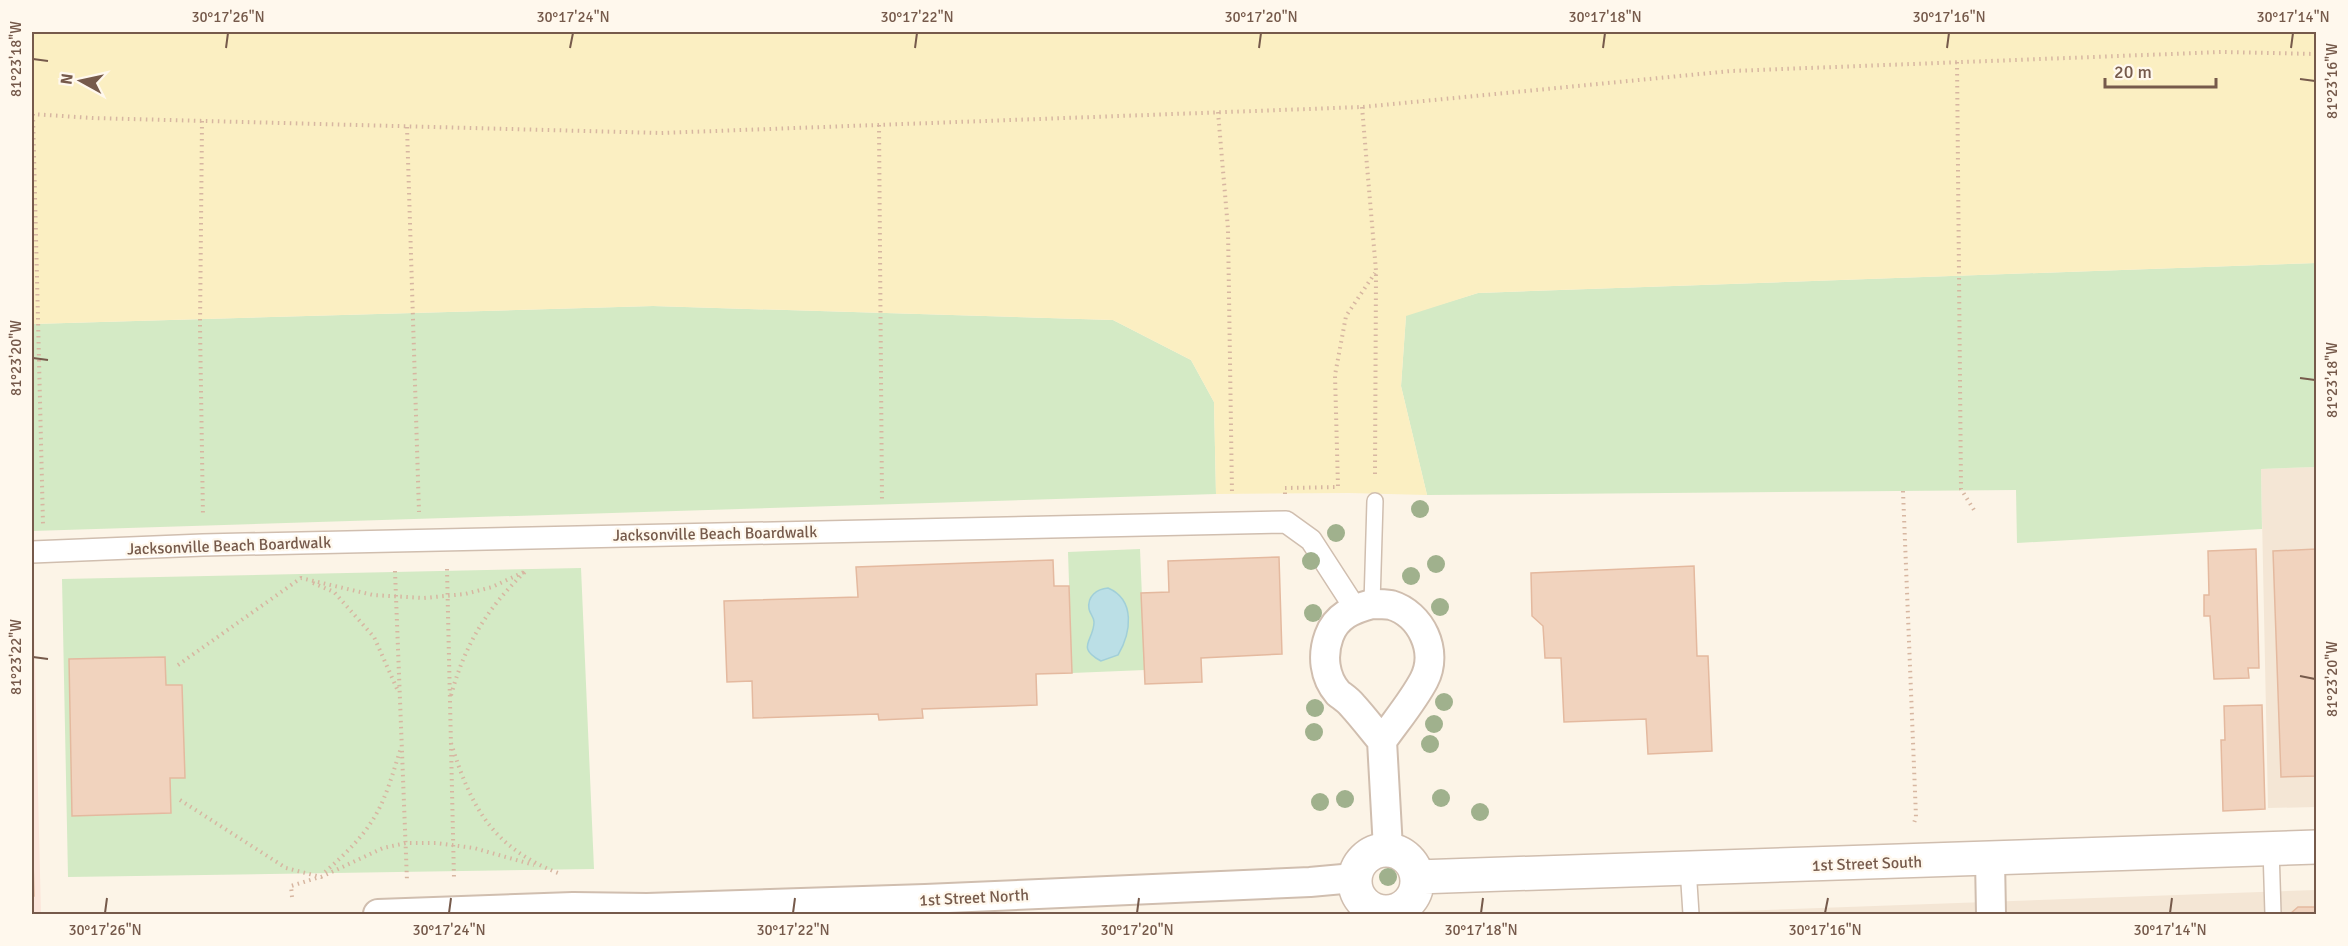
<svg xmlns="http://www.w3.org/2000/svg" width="2348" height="946" font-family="Signika,sans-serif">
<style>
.residential{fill:#f4e6d5}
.commercial{fill:#fce5da}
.green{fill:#d4eac5}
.sand{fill:#fbefc2}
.water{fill:#bbdfe6;stroke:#a1cfd8;stroke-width:1.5}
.building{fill:#f1d3be;stroke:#e4b99f;stroke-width:1.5}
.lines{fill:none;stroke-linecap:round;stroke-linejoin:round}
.service-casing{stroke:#d0beaf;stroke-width:18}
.pedestrian-casing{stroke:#d0beaf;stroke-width:24}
.minor-casing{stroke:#d0beaf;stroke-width:32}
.tertiary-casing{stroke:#d0beaf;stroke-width:36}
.path{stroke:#d7b6a1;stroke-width:4;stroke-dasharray:1.5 4.5;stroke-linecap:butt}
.service{stroke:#fff;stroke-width:15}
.pedestrian{stroke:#fff;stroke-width:21}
.minor{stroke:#fff;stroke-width:28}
.tertiary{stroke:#fff;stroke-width:33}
.tree{fill:#a0b18d}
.ticks{fill:none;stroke:#765a4b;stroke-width:2}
.labels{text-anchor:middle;stroke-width:4.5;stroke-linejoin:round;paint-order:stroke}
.street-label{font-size:16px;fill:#765a4b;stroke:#fff8ed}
.neatline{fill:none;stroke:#765a4b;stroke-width:2}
.ticks-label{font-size:15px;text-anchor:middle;fill:#765a4b}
</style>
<rect width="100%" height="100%" fill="#fcf4e7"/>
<path class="residential" d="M2316 467V807L2268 808 2261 469Z
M2316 890V914L1683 913Z"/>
<path class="commercial" d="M32 585H33L41 914H32Z"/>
<path class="green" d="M2316 263V467L2261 469 2262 529 2017 543 2016 490 1427 495 1401 386 1406 315 1478 293Z
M653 306 1113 320 1191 360 1214 402 1216 494 32 531V324Z
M1140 549 1145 670 1072 673 1068 552Z
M581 568 594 869 68 877 62 579Z"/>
<path class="sand" d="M32 32H2316V263L1478 293 1406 316 1401 386 1427 495 1349 493 1216 494 1214 402 1191 360 1113 320 653 306 32 324Z"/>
<path class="water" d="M1108 588C1136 600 1131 633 1118 655L1101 661C1075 647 1094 641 1094 622 1094 617 1090 614 1089 609 1087 596 1097 589 1108 588Z"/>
<path class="building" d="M2256 549 2259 668H2248L2249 678 2214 679 2210 616H2204V595H2209L2208 551Z
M2316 549V776L2281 777 2273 551Z
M1279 557 1282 654 1201 658 1202 682 1145 684 1141 593 1169 592 1168 561Z
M1053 560 1054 586H1069L1072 673 1036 674 1037 705 922 709 923 718 879 720 878 714 753 718 752 681 727 682 724 601 858 597 856 567Z
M1694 566 1697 656H1708L1712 751 1648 754 1646 719 1564 722 1561 658H1545L1543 626 1532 616 1531 573Z
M165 657 166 685H182L185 778H170L171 813 72 816 69 659Z
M2262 705 2265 809 2223 811 2221 740H2225L2224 706Z
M32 824 34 896H32Z
M2298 907H2316V914H2285L2291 913Z"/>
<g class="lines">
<g class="service-casing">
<path id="service" d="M1372 604 1375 501
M2271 848 2273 914
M1688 868 1691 914"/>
</g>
<g class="pedestrian-casing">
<path id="pedestrian" d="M32 552 203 545 1286 522 1311 540 1355 608"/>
</g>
<g class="minor-casing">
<path id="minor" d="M1372 604C1378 604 1385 604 1391 605 1421 614 1439 651 1424 680 1413 701 1396 721 1382 741 1372 729 1363 717 1352 705 1348 700 1343 697 1338 693 1324 677 1322 655 1329 636 1336 616 1353 609 1372 604Z
M1382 741 1388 849
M1990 859 1991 914
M378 914 573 907 647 908 925 899 1310 882 1354 878"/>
</g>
<g class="tertiary-casing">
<path id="tertiary" d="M1355 881a31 31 0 1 1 62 0a31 31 0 1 1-62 0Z
M1417 877 2316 847"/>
</g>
<path class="path" d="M1957 62 1961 489 1974 510
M1362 107 1376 271 1375 476
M1218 112 1228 229 1232 494
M32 114 92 118 661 133 1362 107 1731 71 2222 52 2316 54
M33 114 43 524
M202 121 200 326 203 517
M879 125 882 502
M407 127 419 512
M1903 491 1916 817 1913 826
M1285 494V488L1338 487 1335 375 1346 316 1375 273
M447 569 454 879
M395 571 407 881
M313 583 334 592 374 637 398 691
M178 665 301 578 373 595 424 598 465 594 492 587 526 571C486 609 464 646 450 699
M451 743C471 807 492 847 558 873
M180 800 286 868 321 877 383 848 406 843H436L474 848 534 865
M325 872C342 857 360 840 372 821 386 800 393 772 401 748
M292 897 291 886 320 877"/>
<use href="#service" class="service"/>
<use href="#pedestrian" class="pedestrian"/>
<use href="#minor" class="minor"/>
<use href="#tertiary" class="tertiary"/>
</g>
<g class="tree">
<circle cx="1420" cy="509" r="9"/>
<circle cx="1336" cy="533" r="9"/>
<circle cx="1311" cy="561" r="9"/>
<circle cx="1436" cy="564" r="9"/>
<circle cx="1411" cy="576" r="9"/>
<circle cx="1440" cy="607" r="9"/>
<circle cx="1313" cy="613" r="9"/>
<circle cx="1444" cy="702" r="9"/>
<circle cx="1315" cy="708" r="9"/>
<circle cx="1434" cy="724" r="9"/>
<circle cx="1314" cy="732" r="9"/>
<circle cx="1430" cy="744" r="9"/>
<circle cx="1441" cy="798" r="9"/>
<circle cx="1345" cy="799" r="9"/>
<circle cx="1320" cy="802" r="9"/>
<circle cx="1480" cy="812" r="9"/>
<circle cx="1388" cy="877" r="9"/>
</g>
<path class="ticks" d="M226 48 228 33M570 48 573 33M915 48 917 33M1259 48 1261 33M1603 48 1605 33M1947 48 1949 33M2291 48 2293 33M33 59 48 61M2300 79 2315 81M33 358 48 360M2300 378 2315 380M33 657 48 659M2300 676 2315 679M105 913 107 898M449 913 451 898M793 913 795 898M1137 913 1139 898M1481 913 1483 898M1825 913 1828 898M2170 913 2172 898"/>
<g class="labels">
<g class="street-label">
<text transform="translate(715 533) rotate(-1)" y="6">Jacksonville Beach Boardwalk</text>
<text transform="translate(229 545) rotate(-2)" y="6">Jacksonville Beach Boardwalk</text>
<text transform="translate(1867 863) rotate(-2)" y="6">1st Street South</text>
<text transform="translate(974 897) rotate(-3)" y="6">1st Street North</text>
</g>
</g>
<rect width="2348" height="946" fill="none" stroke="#fff8ed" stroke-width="66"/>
<g transform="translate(81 81) rotate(278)" stroke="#fff8ed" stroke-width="4.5" paint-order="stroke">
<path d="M0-4.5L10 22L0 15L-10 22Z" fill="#765a4b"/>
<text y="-9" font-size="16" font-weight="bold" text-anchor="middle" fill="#765a4b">N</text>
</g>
<path d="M2105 78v9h111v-9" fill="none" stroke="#765a4b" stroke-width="3"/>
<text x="2114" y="78" font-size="18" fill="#765a4b" stroke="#fff8ed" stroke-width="4.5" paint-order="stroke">20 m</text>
<rect x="33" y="33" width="2282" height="880" class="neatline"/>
<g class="ticks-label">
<text x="228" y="22">30°17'26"N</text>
<text x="573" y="22">30°17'24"N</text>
<text x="917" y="22">30°17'22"N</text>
<text x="1261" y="22">30°17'20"N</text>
<text x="1605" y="22">30°17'18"N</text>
<text x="1949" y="22">30°17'16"N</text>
<text x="2293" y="22">30°17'14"N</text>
<text transform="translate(16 59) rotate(-90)" y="5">81°23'18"W</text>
<text transform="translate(2332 81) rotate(-90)" y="5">81°23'16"W</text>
<text transform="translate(16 358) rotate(-90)" y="5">81°23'20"W</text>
<text transform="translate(2332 380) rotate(-90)" y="5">81°23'18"W</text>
<text transform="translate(16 657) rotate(-90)" y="5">81°23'22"W</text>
<text transform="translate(2332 679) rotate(-90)" y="5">81°23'20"W</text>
<text x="105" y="935">30°17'26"N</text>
<text x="449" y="935">30°17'24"N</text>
<text x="793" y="935">30°17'22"N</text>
<text x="1137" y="935">30°17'20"N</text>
<text x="1481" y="935">30°17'18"N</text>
<text x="1825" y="935">30°17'16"N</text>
<text x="2170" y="935">30°17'14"N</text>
</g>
</svg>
